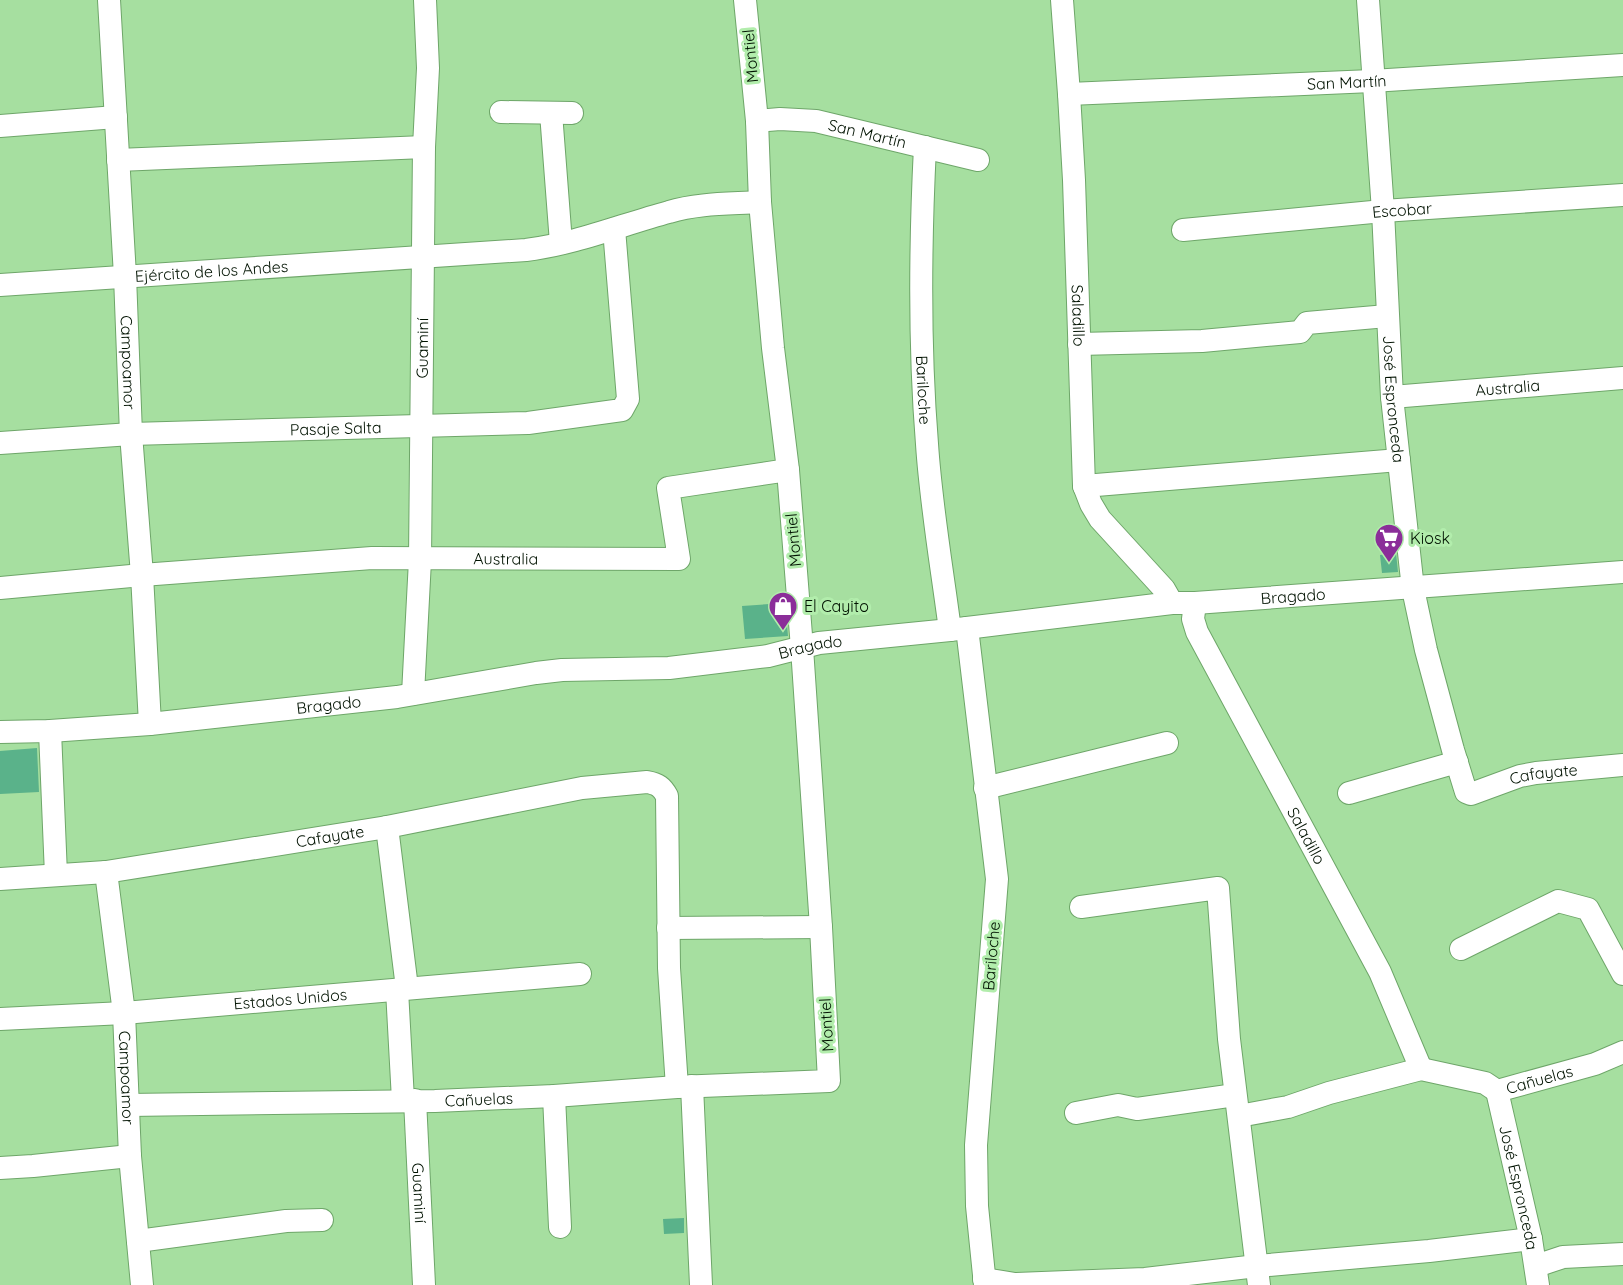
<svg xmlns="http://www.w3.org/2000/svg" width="1623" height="1285" font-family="Quicksand,sans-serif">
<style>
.building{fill:#5ab28a}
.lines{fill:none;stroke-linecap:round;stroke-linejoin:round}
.minor-casing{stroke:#6ea669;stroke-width:24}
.minor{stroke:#fff;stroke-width:22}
.labels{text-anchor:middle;stroke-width:6;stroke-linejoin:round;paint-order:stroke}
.street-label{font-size:16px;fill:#001200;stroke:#b2edac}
.poi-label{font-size:16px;fill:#001200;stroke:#b2edac;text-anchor:start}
</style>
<rect width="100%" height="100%" fill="#a6dfa0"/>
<path class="building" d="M1396 553 1398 572 1382 573 1380 555Z
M785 603 788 636 745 639 742 606Z
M37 748 39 792 0 794V751Z
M684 1218V1233L664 1234 663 1219Z"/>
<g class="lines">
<g class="minor-casing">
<g id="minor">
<path id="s1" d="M109 0 125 276 131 434 142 575 150 724"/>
<path id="s2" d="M1062 0 1069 94 1074 180 1084 486 1091 504 1100 519 1164 589 1172 603"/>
<path id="s3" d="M1368 0 1383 211 1392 397 1413 589 1426 650 1453 750 1466 792 1471 794 1520 776 1536 773 1623 765"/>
<path id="s4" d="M1069 94 1372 81 1623 65"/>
<path d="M501 112 572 113"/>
<path d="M551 113 561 243"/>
<path id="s5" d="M757 121 780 119 816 121 978 160"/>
<path d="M0 126 116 117"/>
<path id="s6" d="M925 147C920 246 919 345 927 444 931 506 942 568 950 630"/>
<path d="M118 160 424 147"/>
<path id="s7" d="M1183 230 1383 211 1623 195"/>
<path id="s8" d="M0 285 526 250C575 244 621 225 669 212 698 203 730 204 760 202"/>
<path d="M1079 344 1202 341 1300 332 1307 323 1387 316"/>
<path id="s9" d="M1392 397 1623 378"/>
<path id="s10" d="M0 443 131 434 528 423 622 410 628 399 614 229"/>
<path d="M1084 486 1399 460"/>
<path id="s11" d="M0 588 142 575 372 558 679 559 668 488 788 470"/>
<path id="s12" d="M1195 603 1193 619 1197 632 1380 972 1421 1069"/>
<path d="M967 628 997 879 976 1145 977 1206 985 1285"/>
<path id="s13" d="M413 694 420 560 424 147 428 68 425 0"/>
<path d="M50 731 56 875"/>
<path id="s14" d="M0 732 50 731 150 724 397 697 536 673 562 670 669 668 768 656 819 643 950 630 1172 603H1195L1623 572"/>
<path d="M985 788 1167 743"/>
<path d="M1349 793 1457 762"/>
<path d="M387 827 407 988"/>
<path id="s15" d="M106 872 124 1013 130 1156 142 1285"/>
<path id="s16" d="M0 879 106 872 387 827 582 788 647 782C658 784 662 787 667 796L669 968 677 1087"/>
<path d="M1081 907 1218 888 1229 1039 1259 1285"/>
<path d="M668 928 821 927"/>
<path d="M1461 949 1558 901 1588 909 1623 974"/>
<path d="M397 990 403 1100"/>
<path id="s17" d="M0 1019 124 1013 580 974"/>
<path d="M692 1086 701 1285"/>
<path id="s18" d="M1497 1091 1531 1239 1538 1285"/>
<path id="s19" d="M1497 1091 1595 1064 1623 1052"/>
<path d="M554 1096 560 1227"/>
<path id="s20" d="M415 1100 424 1285"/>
<path id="s21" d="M128 1105 435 1101 554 1096 677 1087 829 1081 821 927 802 648 788 470 773 348 760 202 757 121 745 0"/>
<path d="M1076 1113 1118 1105 1137 1109 1235 1095"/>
<path d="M1239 1116 1288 1107 1329 1093 1421 1069 1485 1083 1497 1091"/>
<path d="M0 1168 33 1166 130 1156"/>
<path d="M138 1241 286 1221 322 1220"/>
<path d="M1536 1266 1563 1257 1623 1254"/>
<path d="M984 1279 1015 1284 1145 1279 1257 1266 1429 1251 1531 1239"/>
</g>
</g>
<use href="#minor" class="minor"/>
</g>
<defs>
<g id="supermarket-pin" transform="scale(1.5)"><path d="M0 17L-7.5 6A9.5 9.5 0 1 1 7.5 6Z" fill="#8b2e99" stroke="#b2edac"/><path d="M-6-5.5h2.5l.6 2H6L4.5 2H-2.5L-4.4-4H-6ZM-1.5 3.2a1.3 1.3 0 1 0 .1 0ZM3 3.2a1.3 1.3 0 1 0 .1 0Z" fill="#fff"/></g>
<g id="shop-pin" transform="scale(1.5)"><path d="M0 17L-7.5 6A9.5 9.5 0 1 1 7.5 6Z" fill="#8b2e99" stroke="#b2edac"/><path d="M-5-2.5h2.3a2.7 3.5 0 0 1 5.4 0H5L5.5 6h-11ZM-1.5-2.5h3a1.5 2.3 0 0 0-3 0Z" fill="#fff"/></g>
</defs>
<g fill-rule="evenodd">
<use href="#supermarket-pin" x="1389" y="538"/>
<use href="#shop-pin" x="783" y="606"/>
</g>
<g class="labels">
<g class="street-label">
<text transform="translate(750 56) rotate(-95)" y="6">Montiel</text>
<text dy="6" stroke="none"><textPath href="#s4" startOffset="278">San Martín</textPath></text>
<text dy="6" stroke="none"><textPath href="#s5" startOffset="112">San Martín</textPath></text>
<text dy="6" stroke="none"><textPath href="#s7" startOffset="220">Escobar</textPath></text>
<text dy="6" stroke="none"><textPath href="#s8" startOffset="212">Ejército de los Andes</textPath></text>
<text dy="6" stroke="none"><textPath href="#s2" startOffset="316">Saladillo</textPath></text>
<text dy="6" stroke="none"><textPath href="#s13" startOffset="346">Guaminí</textPath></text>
<text dy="6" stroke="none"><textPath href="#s1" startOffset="363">Campoamor</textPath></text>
<text dy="6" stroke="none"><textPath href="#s9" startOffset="116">Australia</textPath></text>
<text dy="6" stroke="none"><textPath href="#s6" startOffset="243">Bariloche</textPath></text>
<text dy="6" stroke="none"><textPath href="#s3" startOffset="400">José Espronceda</textPath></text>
<text dy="6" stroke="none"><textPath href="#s10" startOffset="336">Pasaje Salta</textPath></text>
<text transform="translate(793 540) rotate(-95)" y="6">Montiel</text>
<text dy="6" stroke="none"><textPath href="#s11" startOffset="507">Australia</textPath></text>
<text dy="6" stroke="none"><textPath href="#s14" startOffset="1302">Bragado</textPath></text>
<text dy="6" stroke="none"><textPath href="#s14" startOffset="816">Bragado</textPath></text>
<text dy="6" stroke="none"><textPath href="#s14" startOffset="330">Bragado</textPath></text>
<text dy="6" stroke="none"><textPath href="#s3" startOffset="882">Cafayate</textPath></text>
<text dy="6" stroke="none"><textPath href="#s16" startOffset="333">Cafayate</textPath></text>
<text dy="6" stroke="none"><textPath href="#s12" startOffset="261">Saladillo</textPath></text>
<text transform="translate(991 956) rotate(-85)" y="6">Bariloche</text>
<text dy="6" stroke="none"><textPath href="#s17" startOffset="291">Estados Unidos</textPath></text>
<text transform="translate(826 1025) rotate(-93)" y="6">Montiel</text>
<text dy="6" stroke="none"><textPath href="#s15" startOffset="207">Campoamor</textPath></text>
<text dy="6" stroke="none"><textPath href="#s19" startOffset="44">Cañuelas</textPath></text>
<text dy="6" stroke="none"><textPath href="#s21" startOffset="351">Cañuelas</textPath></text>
<text dy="6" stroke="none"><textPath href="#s18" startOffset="99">José Espronceda</textPath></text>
<text dy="6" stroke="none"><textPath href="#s20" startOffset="93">Guaminí</textPath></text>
</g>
<g class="poi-label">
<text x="1410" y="544">Kiosk</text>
<text x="804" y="612">El Cayito</text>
</g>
</g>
</svg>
